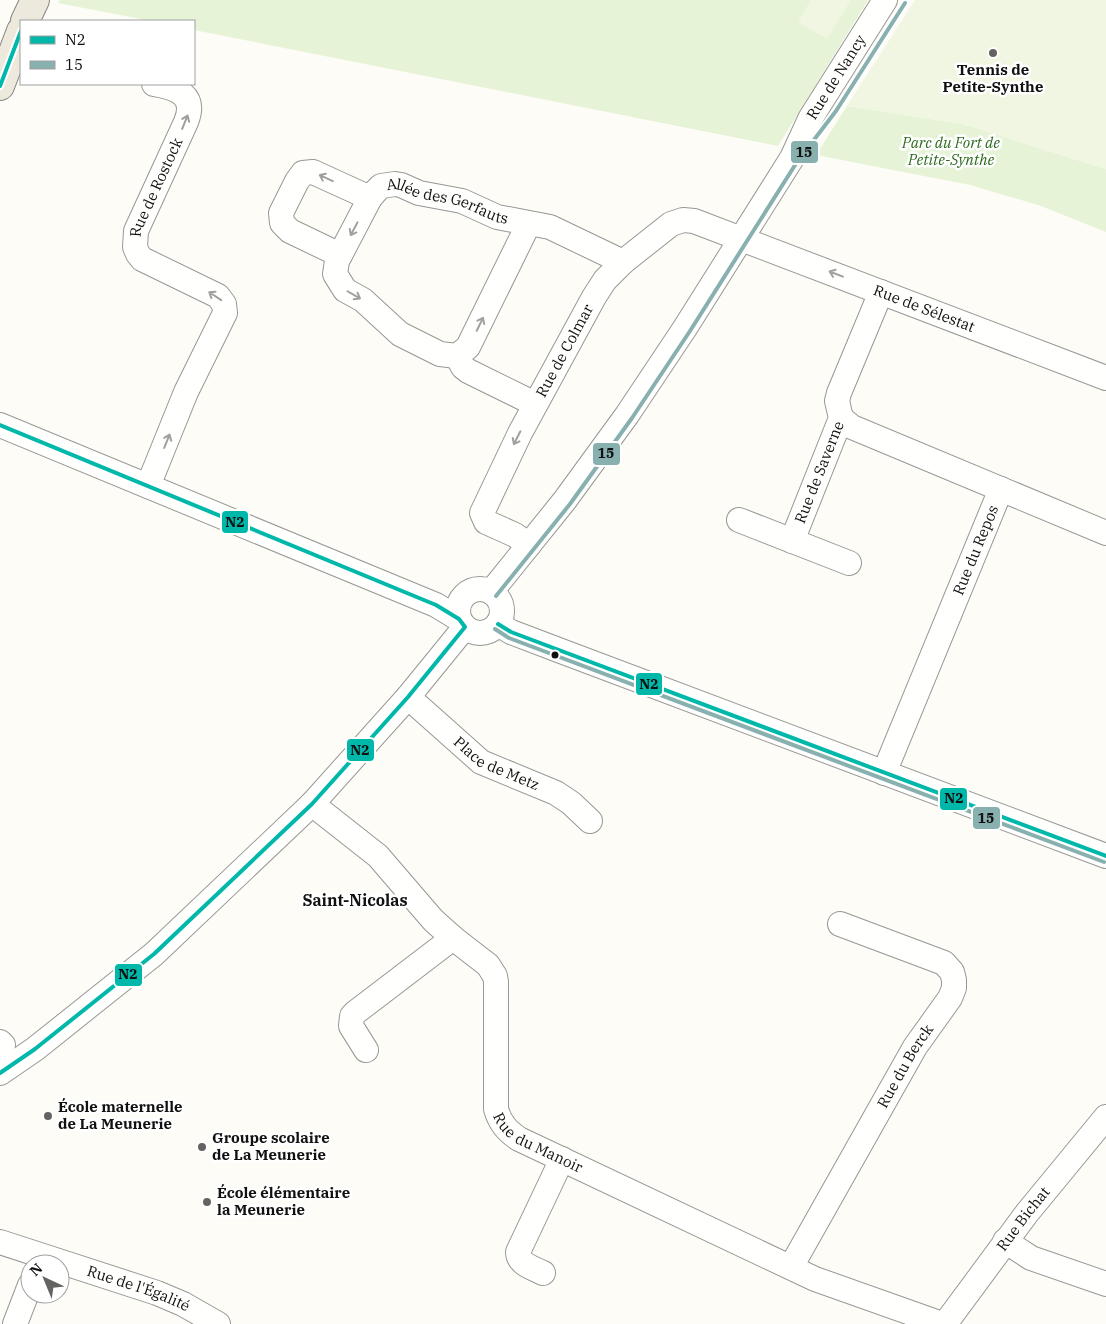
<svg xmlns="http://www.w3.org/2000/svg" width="1106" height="1324" font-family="'IBM Plex Serif',serif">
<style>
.green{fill:#e7f3d7}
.pitch{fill:#f0f6e1}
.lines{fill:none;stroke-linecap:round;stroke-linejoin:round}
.minor-casing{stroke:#979795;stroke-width:26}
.major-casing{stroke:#858482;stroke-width:30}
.minor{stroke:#fffffe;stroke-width:24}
.major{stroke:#ede9dc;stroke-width:28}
.bus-1-casing{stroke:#fff;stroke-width:8}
.bus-2-casing{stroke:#fff;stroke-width:8}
.bus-1{stroke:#00b8aa;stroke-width:4}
.bus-2{stroke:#88b0af;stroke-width:4}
.oneway{stroke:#a0a09f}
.poi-dot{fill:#646362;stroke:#fff;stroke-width:2}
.bus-dot{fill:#111;stroke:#fff;stroke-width:2}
.labels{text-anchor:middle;stroke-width:5;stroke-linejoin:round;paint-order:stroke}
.poi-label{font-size:15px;font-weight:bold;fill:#111;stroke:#fff;text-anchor:start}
.street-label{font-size:15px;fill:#111;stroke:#fff}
.park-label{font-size:15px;font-style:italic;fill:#2f6b1f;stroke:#fff}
.neighbourhood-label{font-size:16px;font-weight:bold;fill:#111;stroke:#fff}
.line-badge{stroke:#fff;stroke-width:2}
.pale-badge-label{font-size:14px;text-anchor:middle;font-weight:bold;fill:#111}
</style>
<rect width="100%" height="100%" fill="#fdfcf7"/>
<path class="green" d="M60 0H868L778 146 194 30V21H151L58 3Z
M847 106 963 124 1106 169V232L1041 206 970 185 816 155Z"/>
<path class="pitch" d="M811 0H851L827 39 798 22Z
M915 0H1106V169L963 124 847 106Z"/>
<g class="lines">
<g class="minor-casing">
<g id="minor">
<path id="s1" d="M529 223 468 347 457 356 440 354 400 334 363 300 345 290 335 274 337 261 370 198 376 191 381 186 395 184 401 185 419 193 462 201 497 217 550 227 623 262"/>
<path d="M340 255 290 231 282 223 281 213 297 181 303 173 313 172 370 198"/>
<path d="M457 356 463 367 468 371 535 404"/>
<path d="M841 418 852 427 1106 533"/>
<path d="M0 425 436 605 459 619"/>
<path id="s2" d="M148 486 186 392 225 313 224 304 218 296 142 259 138 254 135 247 136 231 186 122C197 95 177 88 154 84"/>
<path d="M739 520 849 563"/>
<path id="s3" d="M792 541 841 418 837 401 839 393 881 292"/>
<path id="s4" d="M529 545 515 535 486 522 482 513 520 433 594 297 605 280 623 262 671 224 683 220 694 221 1106 378"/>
<circle cx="480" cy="611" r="22"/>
<path id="s5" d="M491 592 565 500 627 415 685 328 792 158 810 119 885 0"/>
<path d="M498 624 511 632 561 651 1106 856"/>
<path id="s6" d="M408 697 481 762 556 793 571 803 590 821"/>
<path id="s7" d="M884 773 1001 489"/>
<path id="s8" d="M312 804 378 856 433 920 453 938 488 965 495 976 496 982V1109C500 1123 507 1131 519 1139L815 1279 942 1324"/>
<path d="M0 1042 3 1045 0 1047"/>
<path d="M366 1050 351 1026 352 1016 356 1012 453 938"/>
<path d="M0 1073 35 1049 154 954 312 804 408 697 465 627"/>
<path d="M1005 1241 1031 1258 1106 1284"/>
<path id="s9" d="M0 1242 157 1293 183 1304 218 1324"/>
<path id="s10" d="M791 1267 915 1047 950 998 954 988V980L952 972 944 963 840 924"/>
<path d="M543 1273C533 1268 518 1264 518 1252L562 1159"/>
<path d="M15 1324 30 1285"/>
<path id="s11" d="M945 1324 1027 1213 1106 1117"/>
</g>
</g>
<g class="major-casing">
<path id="major" d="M25 21 35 0
M0 86 21 31"/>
</g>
<use href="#minor" class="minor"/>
<use href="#major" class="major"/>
<g class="bus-1-casing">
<path id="bus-1" d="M0 86 21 31
M0 425 436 605 459 619 465 627
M498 624 511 632 1106 856
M0 1073 35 1049 154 954 312 804 408 697 465 627"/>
</g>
<g class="bus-2-casing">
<path id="bus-2" d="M496 596 570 504 632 418 690 331 797 162 836 111 905 3
M495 629 509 638 1104 862"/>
</g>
<use href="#bus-1" class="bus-1"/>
<use href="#bus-2" class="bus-2"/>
</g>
<defs><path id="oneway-shaft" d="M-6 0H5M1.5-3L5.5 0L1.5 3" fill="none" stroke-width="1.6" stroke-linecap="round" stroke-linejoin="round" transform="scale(1.25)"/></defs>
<g class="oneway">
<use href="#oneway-shaft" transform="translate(185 122) rotate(-68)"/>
<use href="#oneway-shaft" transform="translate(326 178) rotate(-155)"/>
<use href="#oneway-shaft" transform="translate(354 229) rotate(118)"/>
<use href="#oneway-shaft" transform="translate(836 274) rotate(-159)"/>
<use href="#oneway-shaft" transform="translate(354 295) rotate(30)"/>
<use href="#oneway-shaft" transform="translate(215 296) rotate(-146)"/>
<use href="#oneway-shaft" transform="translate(480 324) rotate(-64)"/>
<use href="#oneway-shaft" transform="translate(517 438) rotate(117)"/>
<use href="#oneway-shaft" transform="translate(167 441) rotate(-68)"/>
</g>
<g class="poi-dot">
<circle cx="993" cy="53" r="5"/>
<circle cx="48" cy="1116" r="5"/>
<circle cx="202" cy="1147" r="5"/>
<circle cx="207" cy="1202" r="5"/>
</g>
<circle class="bus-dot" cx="555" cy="655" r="4.5"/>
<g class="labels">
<g class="poi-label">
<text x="993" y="75" text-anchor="middle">Tennis de<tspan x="993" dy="17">Petite-Synthe</tspan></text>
<text x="58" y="1112">École maternelle<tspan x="58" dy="17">de La Meunerie</tspan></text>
<text x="212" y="1143">Groupe scolaire<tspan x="212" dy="17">de La Meunerie</tspan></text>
<text x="217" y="1198">École élémentaire<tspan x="217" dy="17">la Meunerie</tspan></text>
</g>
<g class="street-label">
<text dy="5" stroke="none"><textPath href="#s5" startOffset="621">Rue de Nancy</textPath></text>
<text dy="5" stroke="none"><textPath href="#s2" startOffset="371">Rue de Rostock</textPath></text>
<text dy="5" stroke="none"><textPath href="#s1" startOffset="474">Allée des Gerfauts</textPath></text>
<text dy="5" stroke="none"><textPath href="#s4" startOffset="679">Rue de Sélestat</textPath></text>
<text dy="5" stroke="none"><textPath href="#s4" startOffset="241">Rue de Colmar</textPath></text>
<text dy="5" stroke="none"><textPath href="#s3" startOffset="74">Rue de Saverne</textPath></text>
<text dy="5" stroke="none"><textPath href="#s7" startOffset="241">Rue du Repos</textPath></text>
<text dy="5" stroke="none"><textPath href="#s6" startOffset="112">Place de Metz</textPath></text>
<text dy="5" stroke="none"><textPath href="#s10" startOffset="231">Rue du Berck</textPath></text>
<text dy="5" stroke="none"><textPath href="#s8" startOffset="442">Rue du Manoir</textPath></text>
<text dy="5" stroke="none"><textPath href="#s11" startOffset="131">Rue Bichat</textPath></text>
<text dy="5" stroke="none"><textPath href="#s9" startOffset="146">Rue de l'Égalité</textPath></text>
</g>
<g class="park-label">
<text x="951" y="148">Parc du Fort de<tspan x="951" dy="17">Petite-Synthe</tspan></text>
</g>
<g class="neighbourhood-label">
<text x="355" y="906">Saint-Nicolas</text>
</g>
</g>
<g class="line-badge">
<rect x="790" y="140" width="29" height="24" rx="5" fill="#88b0af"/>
<rect x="592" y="442" width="29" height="24" rx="5" fill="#88b0af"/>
<rect x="221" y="510" width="28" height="24" rx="5" fill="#00b8aa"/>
<rect x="635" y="672" width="28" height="24" rx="5" fill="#00b8aa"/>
<rect x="346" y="738" width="29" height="24" rx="5" fill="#00b8aa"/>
<rect x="939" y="787" width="29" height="24" rx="5" fill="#00b8aa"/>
<rect x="972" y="806" width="29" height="24" rx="5" fill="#88b0af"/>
<rect x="114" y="963" width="29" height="24" rx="5" fill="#00b8aa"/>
</g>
<g class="pale-badge-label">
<text x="804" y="157">15</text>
<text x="606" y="458">15</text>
<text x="235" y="527">N2</text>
<text x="649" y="689">N2</text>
<text x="360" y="755">N2</text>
<text x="954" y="803">N2</text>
<text x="986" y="823">15</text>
<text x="128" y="979">N2</text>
</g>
<rect x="20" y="20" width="175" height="65" fill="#ffffff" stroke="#a0a0a0"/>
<rect x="30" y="36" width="25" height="8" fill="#00b8aa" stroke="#a0a0a0"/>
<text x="65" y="45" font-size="15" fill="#111111">N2</text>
<rect x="30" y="61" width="25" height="8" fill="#88b0af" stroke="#a0a0a0"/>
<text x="65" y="70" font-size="15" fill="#111111">15</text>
<g transform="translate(45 1279) rotate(316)"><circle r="24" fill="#ffffff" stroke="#a0a0a0"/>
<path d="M0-4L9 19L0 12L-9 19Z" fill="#646362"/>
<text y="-8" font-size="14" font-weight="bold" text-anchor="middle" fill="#111111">N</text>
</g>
</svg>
